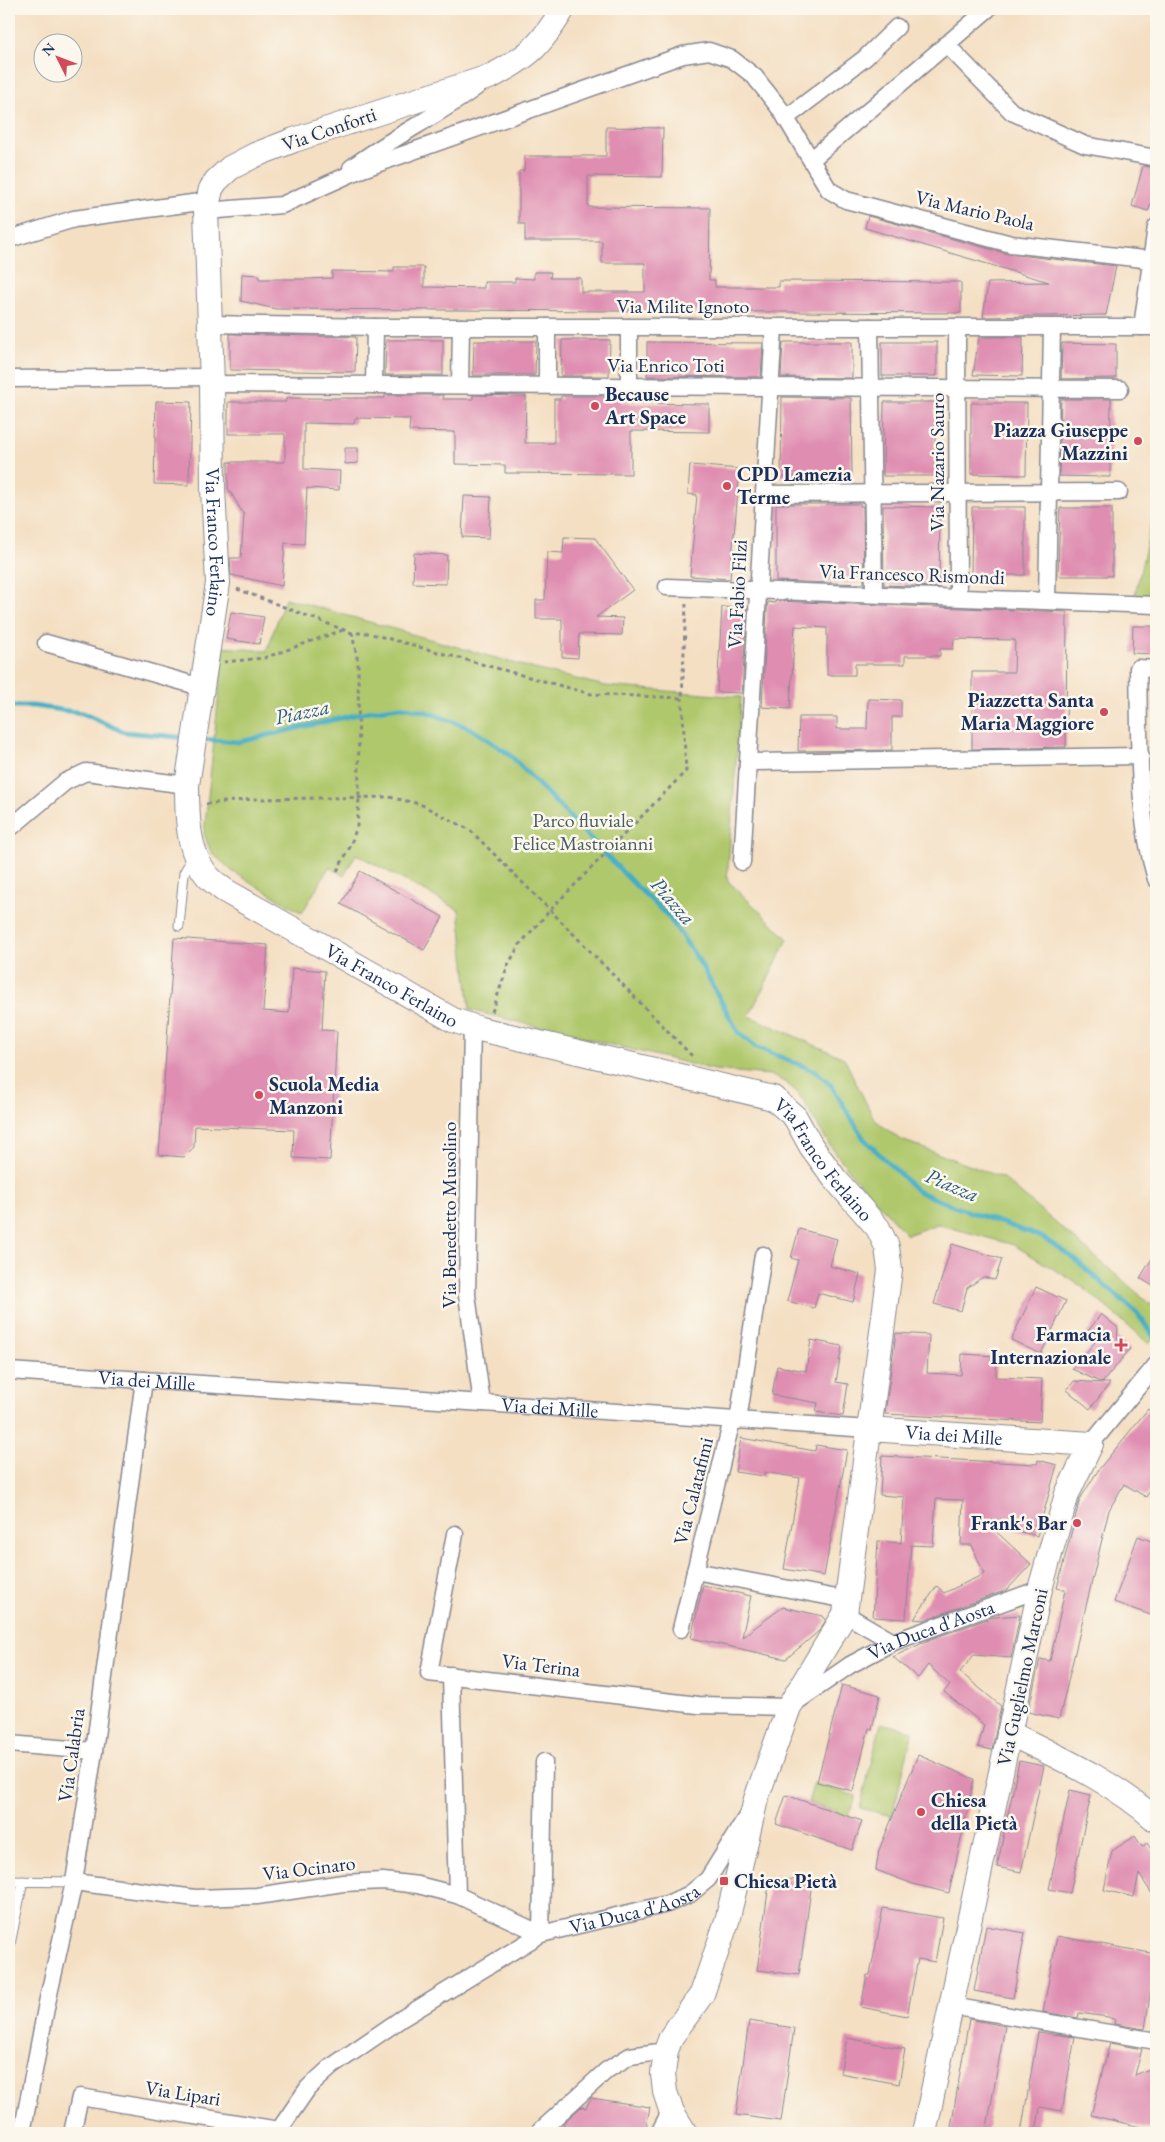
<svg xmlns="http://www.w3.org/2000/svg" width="1165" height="2142" font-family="'EB Garamond',serif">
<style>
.green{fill:#b0c86c;stroke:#667c65}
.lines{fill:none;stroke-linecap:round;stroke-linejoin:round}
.stream{stroke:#43adc2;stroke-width:5}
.building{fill:#df8db1}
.lane-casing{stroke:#888790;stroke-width:11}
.street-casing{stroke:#888790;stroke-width:19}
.secondary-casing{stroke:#888790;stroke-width:26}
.path{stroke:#888790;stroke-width:3;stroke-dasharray:4 4;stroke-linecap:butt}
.lane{stroke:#fff;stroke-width:9}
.street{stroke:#fff;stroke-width:16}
.secondary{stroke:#fff;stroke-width:24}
.poi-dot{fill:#d1495b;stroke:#fbf7ec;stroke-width:2}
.labels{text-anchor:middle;stroke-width:5;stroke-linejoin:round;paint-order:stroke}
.street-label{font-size:20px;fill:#1b2f5e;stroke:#fbf7ec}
.poi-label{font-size:20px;font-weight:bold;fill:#1b2f5e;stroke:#fbf7ec;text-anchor:start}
.park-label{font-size:20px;fill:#485d62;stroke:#fbf7ec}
.water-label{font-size:21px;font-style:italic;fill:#295b81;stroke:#fbf7ec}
</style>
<rect width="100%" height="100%" fill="#fbf7ec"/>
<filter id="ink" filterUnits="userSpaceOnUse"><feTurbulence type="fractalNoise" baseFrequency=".02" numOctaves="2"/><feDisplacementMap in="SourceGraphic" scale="10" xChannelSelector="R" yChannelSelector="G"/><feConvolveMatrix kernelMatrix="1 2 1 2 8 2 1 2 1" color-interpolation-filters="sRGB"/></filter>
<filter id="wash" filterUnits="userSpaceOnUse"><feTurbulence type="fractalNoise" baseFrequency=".0096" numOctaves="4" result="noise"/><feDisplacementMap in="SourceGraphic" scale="20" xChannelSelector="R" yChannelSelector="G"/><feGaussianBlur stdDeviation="1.12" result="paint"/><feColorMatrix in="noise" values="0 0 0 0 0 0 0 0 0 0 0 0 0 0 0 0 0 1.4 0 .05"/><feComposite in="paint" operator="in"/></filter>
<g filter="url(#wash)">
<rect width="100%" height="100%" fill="#f4dfc3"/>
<path class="green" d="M1156 502V605L1133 604Z
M285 598 538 670 605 686 741 697 727 880 788 939 749 1016 844 1058 874 1119 899 1139 1003 1178 1156 1309V1335L1149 1344 1083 1287 1014 1245 937 1224 907 1235 853 1176 829 1144 798 1093 785 1082 770 1075 715 1070 470 1010 459 910 356 854 344 876 329 867 302 913 232 871 211 852 204 834 224 647 267 651Z
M881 1723 913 1731 892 1816 860 1808Z
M814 1783 856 1796 849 1817 808 1802Z"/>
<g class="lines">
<path class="stream" d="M9 706H33L82 713 124 732 188 738
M199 739 239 742 371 711 401 707 427 712 470 728 509 754 635 885 668 916 699 961 738 1032 756 1047 815 1071 831 1085 864 1139 917 1191 953 1206 1042 1237 1071 1256 1137 1313 1156 1340"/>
</g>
<g id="blocks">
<path class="building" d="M606 127 663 128 662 177 588 176V207L710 208 709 280H715V287H779V281L961 282V313L276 309 241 301 242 274 259 275V279H308L332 278V271L394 272V267H424V287L484 288V282H515V278L534 279V272H551L550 278H581V292H645V263H602V241H525V224H519V171H524L525 156H606Z
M1143 166 1156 168V193L1148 211 1132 206Z
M868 216 1008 254 1116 266 1106 315 983 317 988 283 1049 282 865 228Z
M230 334 356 337 355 372 230 370Z
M979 337H1023L1022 376 973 375Z
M386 340H443V375H385Z
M562 340H610L609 376H561Z
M474 341H536L535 375H473Z
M647 342 763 343 761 377 647 376Z
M785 342H852V378L781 377 783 343Z
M882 342H937V376H882Z
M1062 343 1116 344V378L1061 379Z
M385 395H443V399H473V395L526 396 525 443H554V399H561V396H609V399H622V403L709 404V432L631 431V474L505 473V465L455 464V432L409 431 410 419 355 418 354 424 304 423V469L340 471 339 490 307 488 304 544 285 543 282 586 231 575 230 558H241L244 515 228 488V462H285V434H228V402H286V398H385Z
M782 397 851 398 852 475 781 477Z
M1061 399H1111L1110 477 1059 476Z
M156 401 191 402 189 485 154 484Z
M884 402H935V476H883Z
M971 403H1027L1026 475 971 474Z
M345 448H358V463L345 464Z
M690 465 740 469 730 579 690 576 697 495 688 494Z
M464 496 491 497 489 538 462 537Z
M776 504H860V506H863L864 584 776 581Z
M883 506 940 507 939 587 884 585Z
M972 507H1025V575H971Z
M1060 508H1112V576H1058Z
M564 537 595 538 633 590 596 617 623 618 622 635 579 634 578 658 562 657V619H536V600H545L547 552 563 553Z
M414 553 447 555 446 584 413 583Z
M775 601 1067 612 1066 747 972 749V672H1014L1015 640 954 639 953 649H940V656H905V664H855V675H827V628L795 626 790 709 762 707 767 610 768 602 775 603Z
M722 607 747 608 742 693 717 692Z
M231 612 264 617 259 644 226 639Z
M1133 626H1156V654L1132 653Z
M868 699 901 700V717H892V750L798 751 799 717H837V729H867Z
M360 871 443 917 424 950 341 904Z
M174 938 268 945 263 1011 289 1013 292 968 325 971 322 1030 337 1031 330 1160 293 1158 294 1130 195 1126 194 1147 184 1157 159 1155Z
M799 1229 837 1239 830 1266 860 1274 853 1302 818 1293 814 1308 787 1301 798 1260 791 1258Z
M952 1244 1002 1259 995 1280 983 1277 967 1288 961 1311 934 1304Z
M1156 1252V1288L1140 1278Z
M1036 1287 1066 1301 1041 1354 1011 1340Z
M1101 1314 1118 1328 1117 1338 1130 1349 1102 1383H1110L1090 1409 1067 1390 1074 1381 1102 1383 1072 1369 1095 1342 1086 1334Z
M896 1333 929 1335 927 1373 961 1375 962 1354 997 1356 996 1377 1042 1379 1040 1422 885 1414Z
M811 1340 842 1346 836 1382 848 1384 843 1416 816 1412 818 1403 772 1395 777 1366 806 1371Z
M1148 1409 1156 1415V1481L1146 1497 1124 1484 1109 1510 1059 1719 1028 1712 1040 1659 1050 1661 1065 1590 1057 1588 1080 1499 1099 1469Z
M741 1438 815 1451 816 1445 847 1450 824 1576 784 1569 800 1478 764 1472V1476L735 1472Z
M882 1456 1037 1464 1038 1460 1057 1465 1037 1536 986 1522 1031 1564 1007 1590 924 1620 914 1619 937 1586 944 1593 984 1574 972 1545H961L963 1500 936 1499 933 1546 911 1545 906 1619 873 1617 878 1541 901 1543 904 1497 880 1495Z
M1138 1536 1156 1543V1617L1114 1602Z
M703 1585 751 1596 742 1637 783 1607 823 1616 826 1620 819 1631 786 1659 691 1638Z
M1020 1615 1011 1658 974 1655 960 1672 1001 1706 992 1750 978 1747 984 1725 944 1692 950 1685 928 1665 918 1678 893 1657 931 1639 993 1617Z
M842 1685 880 1695 872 1729 869 1728 853 1791 817 1782Z
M918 1755 974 1779 949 1893 913 1884 876 1870 879 1850Z
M1019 1761 1044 1766 1021 1872 997 1867Z
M1070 1790 1091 1795 1070 1893 1049 1889Z
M786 1795 862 1821 852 1850 776 1824Z
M1135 1836 1142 1847 1147 1843 1156 1857V1900L1139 1874 1134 1897 1104 1890 1112 1851Z
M770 1877 812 1882 799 1975 757 1970Z
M883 1908 943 1918 935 1962 918 1959 907 2016 861 2007 867 1975H870Z
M986 1926 1025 1933 1013 1998 974 1991Z
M1057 1936 1156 1954 1145 2029 1114 2024 1115 2020 1108 2017 1079 2013 1078 2018 1043 2012Z
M969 2019 1005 2026 986 2133H950Z
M749 2021 794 2028 781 2121 736 2115Z
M1038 2032 1075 2037 1062 2111 1040 2107 1036 2133H1021Z
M847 2038 905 2049 899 2084 840 2073Z
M1110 2043 1142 2049 1135 2075 1156 2066V2131L1091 2115Z
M591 2098 650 2107 645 2133H562L564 2122 581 2107 586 2108Z"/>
</g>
</g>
<g filter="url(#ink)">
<use href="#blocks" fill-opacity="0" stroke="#888790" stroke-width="1"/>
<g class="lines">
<g class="lane-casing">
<path id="lane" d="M179 926 184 873 193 857
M9 1881 74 1882
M9 1949 23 1881"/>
</g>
<g class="street-casing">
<g id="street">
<path d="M946 44 1012 112 1085 145 1156 158"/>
<path d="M786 118 865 58 897 27"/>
<path d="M812 159 988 9"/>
<path d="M351 168C392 137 438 116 479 85"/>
<path d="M206 211 282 205 357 171 683 55 709 51 732 59 754 76 781 110 829 190 846 200 1011 244 1152 260"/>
<path d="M9 239 74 219 207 201"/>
<path d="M210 324 375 327H1156"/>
<path d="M870 327 874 594"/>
<path d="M957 327 958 597"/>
<path d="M1142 327 1156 227"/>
<path d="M9 379 212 377"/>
<path d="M212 384 1120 389"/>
<path d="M374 385 375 327"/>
<path d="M460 385 461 327"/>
<path d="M547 385V327"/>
<path d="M629 386V327"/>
<path d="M764 494 1119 492"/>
<path d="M667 587 1156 605"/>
<path d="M1047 601 1052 327"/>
<path d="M46 643 201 687"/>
<path d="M1156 669 1138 668C1140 737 1136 812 1156 879"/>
<path d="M748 762 1141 756"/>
<path d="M9 829 65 782 86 772 187 785"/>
<path d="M742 862 774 327"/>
<path d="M472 1026 467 1295 482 1403"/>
<path id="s1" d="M9 1371 869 1429"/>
<path d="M738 1421 763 1255"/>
<path d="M1091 1444 1156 1365"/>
<path id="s2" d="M455 1534 429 1673 698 1705 789 1707 850 1665 893 1642 1040 1589"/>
<path d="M695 1571 847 1600"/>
<path d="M845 1614 893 1642"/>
<path d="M681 1629 732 1420"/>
<path d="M451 1675 457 1895"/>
<path d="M9 1744 94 1751"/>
<path d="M74 1882 195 1898 257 1896 343 1883 383 1881 418 1885 457 1895 541 1934 544 1762"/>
<path d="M951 2006 1156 2041"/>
<path d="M22 2133 47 2003 74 1882 94 1751 144 1380"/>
<path d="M72 2133 80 2097 279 2130"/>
<path id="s3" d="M277 2133 308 2088 331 2067 401 2019 541 1934 667 1904 690 1894 708 1879 747 1816"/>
<path d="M538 2133 607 2070 630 2056 666 2051"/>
<path d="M659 2133 671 2110"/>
</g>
</g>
<g class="secondary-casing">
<g id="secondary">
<path id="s4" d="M563 9C540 46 531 55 492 76L294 140 255 155 230 168 216 181 211 189 206 211 212 384 213 489 218 583 187 785C187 813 187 851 206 874 210 880 218 885 224 890L453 1020 480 1029 773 1098 795 1117 811 1146 835 1179 878 1228 887 1247 890 1270 845 1614 789 1707 756 1799 727 1921 702 1994 671 2037 666 2051 663 2074 665 2092 671 2110 685 2133"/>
<path id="s5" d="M869 1429 1091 1444 1067 1494 1040 1589 924 2133"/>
<path d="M1009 1733C1060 1758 1114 1782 1156 1820"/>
</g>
</g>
<path class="path" d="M237 589 352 633H368L591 694 682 698 686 604
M224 662 264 658 343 630
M206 804 254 799 389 797 420 804 470 830 550 910 694 1058
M337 871 350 847 357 826 359 799 358 662 352 633
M492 1012 508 965 520 944 555 905 686 771 682 698"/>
<use href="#lane" class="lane"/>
<use href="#street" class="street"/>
<use href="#secondary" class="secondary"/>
</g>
</g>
<g class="poi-dot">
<circle cx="595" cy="406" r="5"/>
<circle cx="1138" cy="441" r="5"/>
<circle cx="727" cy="486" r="5"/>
<circle cx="1104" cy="712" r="5"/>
<circle cx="259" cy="1095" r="5"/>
<path d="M1118.5 1337.5h5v5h5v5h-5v5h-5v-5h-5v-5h5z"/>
<circle cx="1077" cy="1523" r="5"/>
<circle cx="921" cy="1812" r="5"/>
<rect x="719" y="1876" width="10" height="10" rx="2.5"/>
</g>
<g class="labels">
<g class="street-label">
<text transform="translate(329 129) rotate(-19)" y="7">Via Conforti</text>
<text transform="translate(975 210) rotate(13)" y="7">Via Mario Paola</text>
<text x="683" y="313">Via Milite Ignoto</text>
<text x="666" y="372">Via Enrico Toti</text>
<text transform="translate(937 462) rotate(-90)" y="7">Via Nazario Sauro</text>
<text dy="7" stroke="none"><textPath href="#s4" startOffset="760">Via Franco Ferlaino</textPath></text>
<text transform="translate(912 574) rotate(2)" y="7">Via Francesco Rismondi</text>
<text transform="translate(737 594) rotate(-87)" y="7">Via Fabio Filzi</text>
<text dy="7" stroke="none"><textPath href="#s4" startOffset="1315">Via Franco Ferlaino</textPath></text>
<text dy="7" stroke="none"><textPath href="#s4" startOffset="1795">Via Franco Ferlaino</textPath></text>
<text transform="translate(449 1215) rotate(-90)" y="7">Via Benedetto Musolino</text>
<text dy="7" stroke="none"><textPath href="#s1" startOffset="138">Via dei Mille</textPath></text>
<text dy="7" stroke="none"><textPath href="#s1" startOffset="542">Via dei Mille</textPath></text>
<text dy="7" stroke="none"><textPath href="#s5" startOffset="85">Via dei Mille</textPath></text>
<text transform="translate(693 1491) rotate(-76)" y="7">Via Calatafimi</text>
<text dy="7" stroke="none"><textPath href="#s2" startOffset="666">Via Duca d'Aosta</textPath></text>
<text transform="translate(541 1665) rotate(7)" y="7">Via Terina</text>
<text transform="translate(1022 1677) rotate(-78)" y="7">Via Guglielmo Marconi</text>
<text transform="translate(71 1755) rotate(-82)" y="7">Via Calabria</text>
<text transform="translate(309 1868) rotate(-7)" y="7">Via Ocinaro</text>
<text dy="7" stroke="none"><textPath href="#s3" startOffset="431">Via Duca d'Aosta</textPath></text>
<text transform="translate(183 2093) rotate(9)" y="7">Via Lipari</text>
</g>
<g class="poi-label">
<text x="605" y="401">Because<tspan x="605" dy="23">Art Space</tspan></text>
<text x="1128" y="437" text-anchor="end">Piazza Giuseppe<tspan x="1128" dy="23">Mazzini</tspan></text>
<text x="737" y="481">CPD Lamezia<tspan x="737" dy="23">Terme</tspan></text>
<text x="1094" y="707" text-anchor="end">Piazzetta Santa<tspan x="1094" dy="23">Maria Maggiore</tspan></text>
<text x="269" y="1091">Scuola Media<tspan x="269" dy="23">Manzoni</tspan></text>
<text x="1111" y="1341" text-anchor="end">Farmacia<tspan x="1111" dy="23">Internazionale</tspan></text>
<text x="1067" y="1530" text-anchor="end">Frank's Bar</text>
<text x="931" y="1807">Chiesa<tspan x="931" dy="23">della Pietà</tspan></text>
<text x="734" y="1888">Chiesa Pietà</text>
</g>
<g class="park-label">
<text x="583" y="827">Parco fluviale<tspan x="583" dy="23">Felice Mastroianni</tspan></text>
</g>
<g class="water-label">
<text transform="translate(302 712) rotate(-12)" y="7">Piazza</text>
<text transform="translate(673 901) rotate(49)" y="7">Piazza</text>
<text transform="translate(952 1185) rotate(23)" y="7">Piazza</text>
</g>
</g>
<rect width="1165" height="2142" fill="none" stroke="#fbf7ec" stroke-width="30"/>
<g transform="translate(58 58) rotate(312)"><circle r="24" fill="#fbf7ec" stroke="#a1a7b3"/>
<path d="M0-4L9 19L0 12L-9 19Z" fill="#d1495b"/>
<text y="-8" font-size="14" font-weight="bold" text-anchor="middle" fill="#1b2f5e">N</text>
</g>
</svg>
